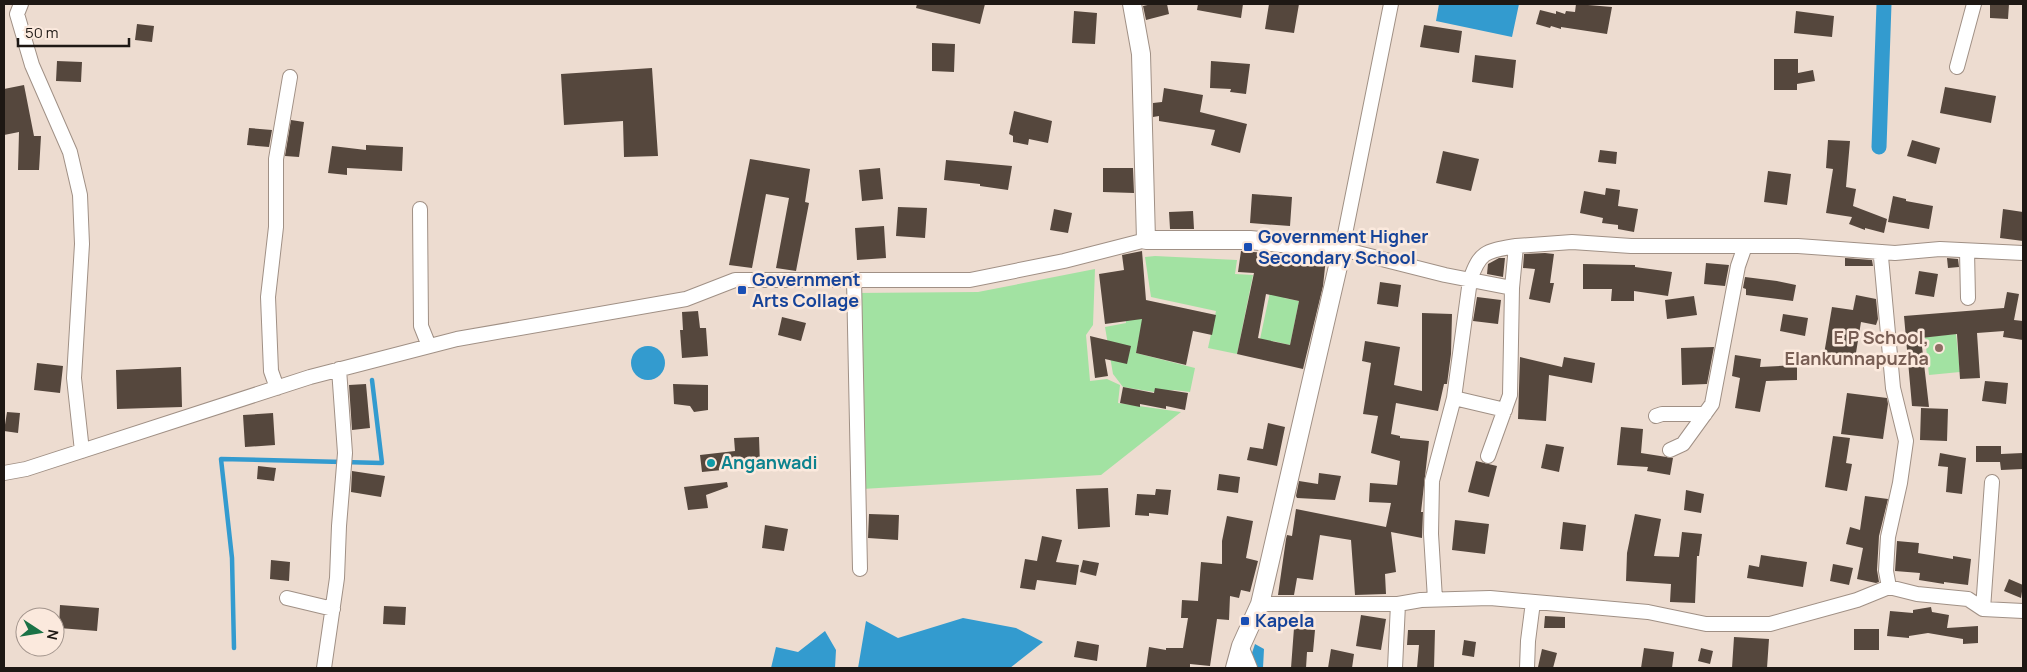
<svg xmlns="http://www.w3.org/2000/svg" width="2027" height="672" font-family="Manrope,sans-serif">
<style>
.green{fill:#a2e2a2}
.water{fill:#339bcf}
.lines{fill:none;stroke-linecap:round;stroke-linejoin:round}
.stream{stroke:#339bcf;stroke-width:4.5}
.canal{stroke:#339bcf;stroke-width:15}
.building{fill:#55473d;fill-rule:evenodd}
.minor-casing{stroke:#a09085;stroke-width:16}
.tertiary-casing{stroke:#a09085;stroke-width:20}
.minor{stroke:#fff;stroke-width:14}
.tertiary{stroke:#fff;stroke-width:18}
.transit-dot{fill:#1a4fb4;stroke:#fbe9dd;stroke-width:2}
.education-dot{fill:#8d6e63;stroke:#fbe9dd;stroke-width:2}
.culture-dot{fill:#0f9aa8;stroke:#fbe9dd;stroke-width:2}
.labels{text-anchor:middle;stroke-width:5;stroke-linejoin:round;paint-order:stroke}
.transit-label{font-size:18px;font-weight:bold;fill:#164399;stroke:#fbe9dd;text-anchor:start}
.education-label{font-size:18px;font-weight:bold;fill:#785e54;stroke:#fbe9dd;text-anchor:end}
.culture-label{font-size:18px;font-weight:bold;fill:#0d838f;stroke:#fbe9dd;text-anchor:start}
</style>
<rect width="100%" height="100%" fill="#eddcd0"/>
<path class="green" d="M1155 256 1237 260 1235 274 1253 275 1237 354 1208 348 1216 311 1151 297 1145 257Z
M1095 269 1093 325 1086 335 1090 381 1107 379 1120 385 1118 403 1181 412 1101 475 862 489 853 293 978 292Z
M1273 278 1288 279 1284 298 1299 301 1290 345 1273 341 1268 360 1256 358Z
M1145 308 1136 353 1195 368 1190 392 1174 390 1154 392 1123 387 1113 374 1105 327 1126 323 1125 312Z
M1956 334 1960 372 1929 375 1925 337Z"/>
<path class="water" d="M1439 4H1519L1512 37 1436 21Z
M631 363a17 17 0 1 1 34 0a17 17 0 1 1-34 0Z
M963 618 1016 628 1043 642 1010 668H858L866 621 898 638Z
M825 631 836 650 835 668H771L776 647 798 652Z
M1255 644 1264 649 1263 668H1247Z"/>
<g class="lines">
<path class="stream" d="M234 648 232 558 221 459 382 463 372 380"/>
<path class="canal" d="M1879 147 1884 4"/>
</g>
<path class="building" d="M917 4H985L980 24 916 8Z
M1152 4H1167L1169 14 1146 20 1143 6Z
M1198 4H1243L1241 18 1197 10Z
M1269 4H1299L1294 33 1265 29Z
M1576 4 1612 7 1607 34 1561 27V29L1551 26 1550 28 1536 24 1540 10 1556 14V11L1565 14 1566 11 1575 12Z
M1990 4H2009L2008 19 1990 18Z
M1074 11 1097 13 1095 44 1072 43Z
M1796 11 1834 16 1832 37 1794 33Z
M137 24 154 26 152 42 135 40Z
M1424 25 1462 31 1459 53 1420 47Z
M932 43 955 44 954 72 932 71Z
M1475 55 1516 60 1513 88 1472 82Z
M1774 59H1798V73L1813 70 1815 81 1797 84V90H1774Z
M57 61 82 62 81 82 56 81Z
M1211 61 1250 64 1246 94 1230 92 1231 89 1210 88Z
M652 68 658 156 624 157 623 121 564 125 561 74Z
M24 85 34 136H41L39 170H18L19 132 4 135V89Z
M1945 87 1996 96 1991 123 1940 113Z
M1164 88 1203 95 1200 112 1247 124 1240 153 1211 145 1215 130 1159 121V116L1153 117V103L1162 102Z
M1014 111 1052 121 1048 143 1029 139 1028 145 1013 142V136L1009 134Z
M291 120 304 122 299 157 285 156Z
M249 128 272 130 269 147 247 145Z
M1828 140 1850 141 1846 187 1856 189 1853 206 1887 219 1884 233 1865 228V230L1849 224 1852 217 1826 213 1833 169 1826 168Z
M1912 140 1940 148 1936 164 1907 156Z
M366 145 403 147 402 171 347 168V175L328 173 332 146 366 150Z
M1600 150 1617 152 1616 164 1598 162Z
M1443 151 1479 159 1471 191 1436 183Z
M750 159 810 169 805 202 809 203 796 271 776 268 789 198 766 194 752 268 729 265Z
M946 160 1012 166 1008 190 980 186V184L944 180Z
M880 168 883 199 862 201 859 170Z
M1103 168H1133L1134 193 1103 192Z
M1768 171 1791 174 1787 205 1764 202Z
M1606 188 1620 190 1618 206 1638 209 1634 232 1618 229V225L1602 223 1603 218 1580 213 1584 191 1605 195Z
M1252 194 1292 197 1290 226 1250 223Z
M1893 196 1906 199V201L1933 206 1929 229 1888 222Z
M898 207 927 208 925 238 896 236Z
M1054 209 1072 213 1068 233 1050 230Z
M2003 209 2023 212V241L2000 238Z
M1193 211 1194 229H1170L1169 212Z
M884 226 886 258 857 260 855 228Z
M1142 251 1146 300 1216 315 1212 335 1193 331 1186 365 1136 353 1142 319 1105 324 1099 274 1124 270 1122 255Z
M1241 251 1326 258 1323 286 1303 369 1237 354 1254 273 1238 272ZM1266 294 1299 301 1290 345 1258 338Z
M1545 253 1554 254 1550 283H1554L1550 303 1529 299 1535 269 1523 268 1524 254Z
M1499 258H1505L1503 277 1487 274 1488 264Z
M1845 258 1872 260 1873 266H1845Z
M1947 258 1958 259 1959 267 1948 268Z
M1706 263 1729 265 1725 286 1704 284Z
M1583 264 1635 265V267L1672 272 1668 296 1634 291V301H1611L1612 289H1583Z
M1919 271 1938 274 1934 297 1915 294Z
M1745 277 1777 281 1796 285 1793 301 1746 295V289L1743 288Z
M1380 282 1401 285 1398 307 1377 304Z
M2007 292 2019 294 2014 320 2023 321V340L2003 337 2004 331 1977 333 1980 378 1960 379 1957 334 1921 338 1929 407 1912 406 1904 316 2004 308Z
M1856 295 1876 299 1878 319 1876 325 1861 322 1854 365 1823 360 1832 307 1853 310Z
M1694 296 1697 315 1667 319 1665 300Z
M1477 297 1501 300 1498 324 1473 321Z
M698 311 700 328H706L708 356 682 358 680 330H683L682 312Z
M1422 313 1452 314 1451 354 1447 384H1444L1438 411 1396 403 1391 434 1400 436V438L1429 441 1421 512H1423L1422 538 1391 532 1396 572 1385 574 1386 594 1355 595 1351 540 1320 535 1313 580 1297 578 1294 595H1278L1286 539 1287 535 1292 536 1296 509 1386 527 1391 503 1369 502 1370 483 1397 485 1400 461 1371 453 1378 416 1363 414 1371 363 1362 361 1365 341 1400 347 1394 385 1422 391Z
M1783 314 1808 318 1805 336 1780 331Z
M782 317 806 323 801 341 778 335Z
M1090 336 1131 346 1127 364 1105 359 1108 376 1095 378Z
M1714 347 1707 384 1682 385 1681 348Z
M1735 355 1761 359 1760 367 1797 365V380L1766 381 1760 412 1735 408 1740 378 1732 376Z
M1520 357 1562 367 1564 357 1595 363 1592 383 1549 375 1546 421 1518 419Z
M37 363 63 366 60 393 34 390Z
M181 367 182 407 117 409 116 370Z
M1985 381 2008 383 2006 404 1982 401Z
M366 384 370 428 352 430 349 385Z
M673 384 708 385V410L694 412 690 406 674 404Z
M1123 387 1154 393 1155 388 1188 393 1185 410 1166 406V409L1140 404V407L1120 403Z
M1847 393 1887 398 1888 404 1883 439 1841 434Z
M1921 408 1948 409 1947 441 1920 440Z
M7 412 20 413 18 433 4 431Z
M273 413 275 445 245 447 243 415Z
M1268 423 1285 427 1277 466 1247 460 1250 447 1263 449Z
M1621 427 1643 429 1641 453 1673 458 1670 475 1647 471 1648 467 1617 465Z
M1833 436 1850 438 1846 463 1852 464 1847 491 1825 487Z
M759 437 760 465 722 467V470L702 472 700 455 735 451 734 438Z
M1546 444 1564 447 1559 472 1541 468Z
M1976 446H2001V454L2023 453V469L2001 470 2000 462H1976Z
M1940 453 1966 458 1962 494 1946 492 1948 467 1938 466Z
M1476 461 1497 466 1489 497 1468 492Z
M258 466 276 468 274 481 257 479Z
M352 471 385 476 381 497 351 492Z
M1319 473 1341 476 1335 500 1297 498 1296 496 1299 481 1318 484Z
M1219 474 1240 477 1238 493 1217 490Z
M727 482 728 487 706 495 708 508 688 510 684 487Z
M1108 488 1110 527 1078 529 1076 489Z
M1156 489 1171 490 1168 515 1149 513V516L1135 515 1137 494 1155 495Z
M1686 490 1704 494 1701 513 1684 510Z
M1865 496 1888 499 1879 536 1877 570 1879 582 1876 583 1857 579 1863 548 1846 544 1850 527 1860 530Z
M869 514 899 515 898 540 868 538Z
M1635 514 1661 519 1654 556 1679 557 1682 532 1702 534 1699 556H1697L1695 603 1670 602 1671 584 1626 581 1627 553Z
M1227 516 1253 521 1246 558 1258 561 1250 592 1241 590 1239 598 1230 596 1229 620 1217 619 1210 666 1190 664V668H1146L1149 647 1166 650V648H1183L1188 618H1181L1182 600 1198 601 1201 562 1222 564V541Z
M1455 520 1489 524 1485 554 1452 550Z
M1563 522 1586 525 1583 551 1560 549Z
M765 525 788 529 784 551 762 548Z
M1042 536 1062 540 1056 562 1079 565 1076 585 1037 580 1035 590 1020 588 1025 559 1037 561Z
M1897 541 1919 543 1918 553 1953 559V556L1971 559 1968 585 1944 582V584L1919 580 1920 573 1895 571Z
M1761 555 1807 562 1803 587 1747 578 1749 565 1759 567Z
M271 560 290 562 289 581 270 579Z
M1083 560 1099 563 1096 576 1080 572Z
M1833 564 1853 568 1849 585 1830 581Z
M2009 579 2023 585 2021 598 2004 591Z
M60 605 99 608 97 631 59 628Z
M384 606 406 607 405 625 383 624Z
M1931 607 1932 612 1949 615 1947 628 1978 626V643L1963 644V639L1928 633 1909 636V638L1887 636 1890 611 1913 613V610Z
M1361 615 1386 619 1381 650 1356 646Z
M1545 616 1565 617V628H1544Z
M1294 628 1315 630 1313 652H1307L1306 668H1291Z
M1854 629H1879V650H1854Z
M1408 630H1435L1434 668H1417L1419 645H1407Z
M1734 637 1769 639 1767 668H1732Z
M1464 640 1476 642 1474 657 1462 655Z
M1077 641 1099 645 1097 661 1074 657Z
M1644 648 1674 652 1672 668H1641Z
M1701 648 1713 651 1710 664 1698 661Z
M1331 649 1354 654 1352 668H1328Z
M1542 649 1557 653 1553 668 1538 667Z"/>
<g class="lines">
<g class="minor-casing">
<path id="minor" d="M21 4 17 14 32 65 70 152 80 195 82 244 74 378 82 451
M1391 4 1342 249 1445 275 1512 288 1516 246 1572 242 1631 246H1798L1895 253 1940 249 2023 253
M1957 67 1974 4
M420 209 421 326 429 346
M1967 251 1968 298
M1882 252 1881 257 1893 388 1906 441 1900 483 1888 537 1886 571 1889 587
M854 279 860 569
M277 388 271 371 268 297 276 227V159L290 77
M1454 398 1505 410
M1656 416 1662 414H1705
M1670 450 1683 444 1712 404 1738 266 1745 246
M1488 456 1510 395 1512 288
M4 473 26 469 310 377 457 339 686 299 735 280H970L1064 261 1146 240
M287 598 333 609
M1435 599 1431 534 1432 481 1454 398 1470 280C1480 251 1486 251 1516 246
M1260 604H1398L1395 668
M1398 604 1421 600 1490 598 1648 612 1706 624H1770L1857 600 1889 587 1917 594 1968 599 1983 609 2023 611
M1983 609 1992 482
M1241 646 1250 668
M324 668 337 578 339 526 345 453 339 369
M1527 668 1528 641 1533 602"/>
</g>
<g class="tertiary-casing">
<path id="tertiary" d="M1132 4 1141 54 1146 240H1250L1342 249 1260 604 1241 646 1235 668"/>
</g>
<use href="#minor" class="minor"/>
<use href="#tertiary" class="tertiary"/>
</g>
<g class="transit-dot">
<rect x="1243" y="242" width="10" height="10" rx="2.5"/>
<rect x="737" y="285" width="10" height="10" rx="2.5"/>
<rect x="1240" y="616" width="10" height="10" rx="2.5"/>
</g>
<circle class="education-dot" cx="1939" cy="348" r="5"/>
<circle class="culture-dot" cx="711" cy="463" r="5"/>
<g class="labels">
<g class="transit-label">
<text x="1258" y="243">Government Higher<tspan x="1258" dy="21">Secondary School</tspan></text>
<text x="752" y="286">Government<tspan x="752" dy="21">Arts Collage</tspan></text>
<text x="1255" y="627">Kapela</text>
</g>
<g class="education-label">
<text x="1929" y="344">E P School,<tspan x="1929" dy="21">Elankunnapuzha</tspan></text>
</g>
<g class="culture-label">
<text x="721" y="469">Anganwadi</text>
</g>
</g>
<rect width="2027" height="672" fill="none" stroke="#1e1814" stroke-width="10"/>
<g transform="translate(40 632) rotate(102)"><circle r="24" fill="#fbe9dd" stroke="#a3958d"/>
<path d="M0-4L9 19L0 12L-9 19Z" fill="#1a7246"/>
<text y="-8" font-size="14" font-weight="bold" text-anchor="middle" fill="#1e1814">N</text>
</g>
<path d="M18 38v8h111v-8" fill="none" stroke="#1e1814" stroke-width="2.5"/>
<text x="25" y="38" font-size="15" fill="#1e1814" stroke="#fbe9dd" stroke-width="4" paint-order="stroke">50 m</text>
</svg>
